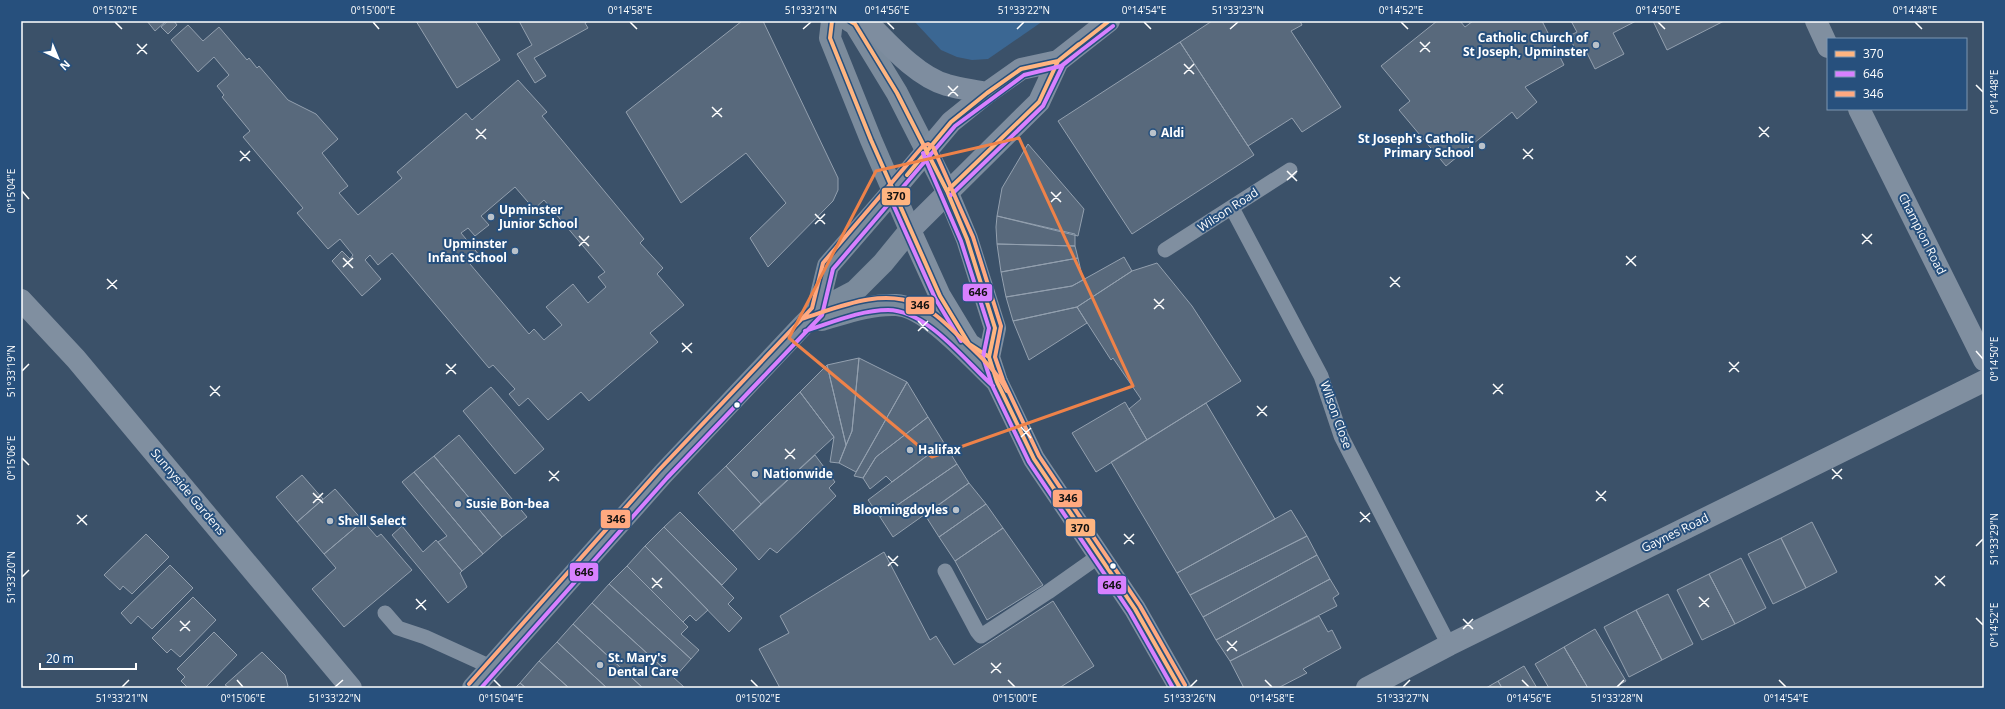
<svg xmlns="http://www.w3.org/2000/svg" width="2005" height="709" font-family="'Open Sans',sans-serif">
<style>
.green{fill:#3b6793}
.building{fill:#58697c;stroke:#93a0af;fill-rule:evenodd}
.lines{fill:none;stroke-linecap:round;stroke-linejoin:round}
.service{stroke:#808fa0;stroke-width:15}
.minor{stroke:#808fa0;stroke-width:22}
.tertiary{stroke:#808fa0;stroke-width:22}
.secondary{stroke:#7b8b9c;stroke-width:22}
.primary{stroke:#7e8d9f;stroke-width:22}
.bus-1-casing{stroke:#27507d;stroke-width:7}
.bus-2-casing{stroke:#27507d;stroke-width:7}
.bus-3-casing{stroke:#27507d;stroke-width:7}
.bus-1{stroke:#ffb580;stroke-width:4}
.bus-2{stroke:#d880ff;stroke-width:4}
.bus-3{stroke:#ffa980;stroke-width:4}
.marked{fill:none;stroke:#ee8249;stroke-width:3;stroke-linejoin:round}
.ticks{fill:none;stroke:#fff;stroke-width:1.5}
.poi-dot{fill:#bac2ca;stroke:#27507d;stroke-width:1.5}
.bus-dot{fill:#fff;stroke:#27507d;stroke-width:1.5}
.labels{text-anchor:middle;stroke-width:4;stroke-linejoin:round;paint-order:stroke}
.poi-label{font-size:12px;font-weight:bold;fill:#fff;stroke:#27507d;text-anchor:start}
.street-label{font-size:12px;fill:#fff;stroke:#27507d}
.line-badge{stroke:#27507d;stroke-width:1.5}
.pale-badge-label{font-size:11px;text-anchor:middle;font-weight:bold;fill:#111}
.neatline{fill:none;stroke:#fff;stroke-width:1.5}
.ticks-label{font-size:10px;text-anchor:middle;fill:#fff}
</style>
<rect width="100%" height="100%" fill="#3b5169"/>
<path class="green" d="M914 21H1043L988 59 972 60 957 57 941 50Z"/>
<path class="building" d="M147 21H166L155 31Z
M168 21H174L177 25 168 34 161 27Z
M416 21H475L500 60 457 88Z
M519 21H588L585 23 588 28 534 58 546 76 535 83 517 54 532 45Z
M742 21H763L838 178V190L833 201 768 267 750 238 786 203 746 153 681 203 626 112Z
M1212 21H1300L1302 25 1291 31 1341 107 1302 132 1292 118 1248 146 1180 42Z
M1437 21H1460L1465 27 1473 21H1542L1564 65 1525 87 1537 102 1517 119 1512 112 1446 166 1399 110 1410 101 1381 66Z
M1571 21H1636L1613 33 1624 54 1595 69 1587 53 1579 57 1569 36 1577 32Z
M1653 21H1724L1667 50Z
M188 25 203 41 219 27 247 60 249 58 257 68 259 66 288 100 316 114 338 139 322 153 348 186 339 193 358 215 402 178 397 172 466 113 472 120 518 80 547 112 542 116 644 239 640 243 663 268 657 274 684 305 650 333 658 342 589 401 581 392 548 420 528 398 519 406 509 394 515 389 493 365 489 368 392 253 378 265 370 255 365 260 381 279 362 296 332 261 342 251 350 259 353 255 340 239 328 249 297 213 303 208 243 137 250 131 222 97 224 95 217 86 229 75 214 57 198 72 171 40ZM515 187 534 209 544 200 605 272 598 277 606 287 588 303 573 284 546 307 562 325 544 340 534 329 529 334 470 264 480 256 461 233 468 228 475 236 489 225 481 216Z
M1180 42 1254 155 1132 234 1058 121Z
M1028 144 1084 209 1078 236 997 216 1002 188Z
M997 216 1075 234V246L997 244 996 227Z
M997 244 1075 246 1078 258 1001 272Z
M1124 257 1132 271 1077 307 1013 321 1006 297 1072 286Z
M1078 258 1083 280 1072 286 1006 297 1001 272Z
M1157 263 1192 306 1241 381 1147 440 1129 409 1141 399 1113 358 1111 360 1077 307 1132 271Z
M1077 307 1087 323 1029 360 1013 321Z
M859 358 907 382 856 472 839 463 852 431Z
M859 358 852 431 846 445 827 365Z
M827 365 846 445 839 463 830 462 834 437 800 392Z
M907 382 928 417 876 457 863 478 854 476Z
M491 387 544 449 515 474 463 411Z
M800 392 834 437 761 504 726 466Z
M1125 402 1147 440 1096 472 1072 433Z
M1206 403 1275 519 1177 573 1111 462Z
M928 417 944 443 892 482 886 476 870 489 863 478 876 457Z
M459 435 527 517 502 537 434 456Z
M944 443 957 464 880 517 868 500Z
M815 455 835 482 829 488 836 496 777 553 770 548 759 560 733 531Z
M434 456 502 537 483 554 414 472Z
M957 464 969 483 893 537 880 517Z
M726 466 761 504 733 531 698 493Z
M414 472 483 554 462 571 438 542 447 536 402 482Z
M302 475 323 499 297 522 276 497Z
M969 483 986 504 939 537 925 515Z
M335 489 363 521 324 554 297 522Z
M986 504 1003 528 955 561 939 537Z
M1291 510 1307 536 1190 595 1177 573Z
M680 512 737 569 722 585 664 527Z
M363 521 377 537 381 534 412 570 344 627 312 589 336 568 324 554Z
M1812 522 1837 572 1806 588 1781 538Z
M402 526 423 552 436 540 462 571 460 573 467 587 448 603 392 535Z
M664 527 734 598 728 604 742 618 729 632 645 546Z
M1003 528 1043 585 987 620 955 561Z
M146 534 169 557 132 594 123 586 120 590 104 575Z
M1307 536 1317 555 1203 617 1190 595Z
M1781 538 1806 588 1773 604 1748 554Z
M645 546 708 610 696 621 690 615 683 622 627 566Z
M884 552 930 640 936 636 954 665 1053 601 1094 666 1059 688H780L759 649 789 633 780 616Z
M1317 555 1330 579 1216 640 1203 617Z
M1741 558 1766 608 1735 624 1709 574Z
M170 565 193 588 152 629 138 616 131 624 121 613Z
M627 566 688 627 681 634 699 650 691 659 609 584Z
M1709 574 1735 624 1702 640 1677 590Z
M1330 579 1339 594 1333 598 1337 606 1230 661 1216 640Z
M609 584 691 659 674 678 592 603Z
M1668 594 1693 644 1662 660 1636 610Z
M193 597 216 620 180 657 171 649 167 653 152 638Z
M592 603 684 687 683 688H643L573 624Z
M1636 610 1662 660 1629 677 1604 627Z
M1319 616 1328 632 1332 630 1341 648 1303 669 1307 673 1278 688H1244L1230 661Z
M573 624 643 688H607L557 642Z
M1595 629 1626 681 1614 688H1588L1564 647Z
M214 632 237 655 205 688H188L181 681 185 677 177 669Z
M557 642 607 688H569L539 661Z
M1564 647 1588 688H1549L1535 664Z
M262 652 285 675 288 686 286 688H230L225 685Z
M539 661 569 688H526L520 683Z
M1524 666 1537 688H1502L1498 681Z
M1498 681 1502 688H1486Z
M520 683 526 688H515Z"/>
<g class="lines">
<path class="service" d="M1232 208 1321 376 1341 436 1449 645
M1165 250 1290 170
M945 571 977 631 981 636 1048 592 1099 556
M385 613 398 628 425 637 491 667"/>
<path class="minor" d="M1816 21 1828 47
M1859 109 1984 360
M21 300 76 359 351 688
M1367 688 1449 645 1984 381"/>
<path class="tertiary" d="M947 191 967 239 995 328 989 357 997 382 1034 459 1135 609 1180 688
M910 230 940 296 969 344 984 354"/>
<path class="secondary" d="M850 21 855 24 897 93 947 191
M817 311 828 266 893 191
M822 320C846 313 870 304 896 305 927 306 974 361 997 382
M473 688 663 474 803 325 817 311 855 291 883 263 910 230 871 140 830 38 832 21"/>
<path class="primary" d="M866 21C887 42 917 77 947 85 960 89 974 90 987 93
M893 191 951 122 987 93 1021 69 1058 61
M910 230 1039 102 1058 61 1109 21"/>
<g class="bus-1-casing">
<path id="bus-1" d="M832 21 830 38 871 140 940 296 969 344 989 357
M850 21 855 24 897 93 947 191 967 239 995 328 989 357 997 382 1034 459 1135 609 1180 688
M907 175 951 122 987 93 1021 69 1058 61 1109 21
M947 191 1039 102 1058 61 1079 44"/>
</g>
<g class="bus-2-casing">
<path id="bus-2" d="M923 153 961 241 989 328 983 357 992 385 1029 462 1130 612 1173 688
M888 193 935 298 961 341
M951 195 1043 106 1063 65 1083 49
M805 331C831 323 860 310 888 310 927 310 966 362 993 386
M481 688 667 478 822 315 833 269 955 126 1024 75 1061 66 1113 26"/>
</g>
<g class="bus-3-casing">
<path id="bus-3" d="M801 319C837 308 880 288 917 304 934 311 948 326 961 338 978 354 996 370 1007 391
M469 684 659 470 812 308 823 263 923 146 928 144 933 147 973 237 1001 326 995 357 1003 380 1039 456 1140 606 1185 685"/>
</g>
<use href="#bus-1" class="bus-1"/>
<use href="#bus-2" class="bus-2"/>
<use href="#bus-3" class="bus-3"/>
</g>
<path class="marked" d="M1019 138 1133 386 932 457 789 338 876 171Z"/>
<path class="ticks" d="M115 22 122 29M373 22 379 29M630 22 637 29M887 22 894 29M1144 22 1151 29M1401 22 1408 29M1658 22 1665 29M1915 22 1922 29M803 29 811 22M1017 29 1024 22M1230 29 1238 22M1420 42 1430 52M137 44 147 54M1420 52 1430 42M137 54 147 44M1184 64 1194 74M1184 74 1194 64M1976 85 1983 92M948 86 958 96M948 96 958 86M712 107 722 117M712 117 722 108M1759 127 1769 137M476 129 486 139M1759 137 1769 127M476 139 486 129M1523 149 1533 159M240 151 250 161M1523 159 1533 149M240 161 250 151M1287 171 1297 181M1287 180 1297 171M22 191 29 199M1051 192 1061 202M1051 202 1061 192M815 214 825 224M815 224 825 214M1862 234 1872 244M579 236 589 246M1862 244 1872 234M579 246 589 236M1626 256 1636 266M343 258 353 268M1626 265 1636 256M343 267 353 258M1390 277 1400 287M107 279 117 289M1390 287 1400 277M107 289 117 280M1154 299 1164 309M1154 309 1164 299M918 321 928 331M918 331 928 321M682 343 692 353M1976 351 1983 359M682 352 692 343M1729 362 1739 372M446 364 456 374M22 371 29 364M1729 372 1739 362M446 374 456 364M1493 384 1503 394M210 386 220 396M1493 394 1503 384M210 396 220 386M1257 406 1267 416M1257 416 1267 406M1021 427 1031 438M1021 437 1031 428M785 449 795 459M22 458 29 465M785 459 795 449M1832 469 1842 479M549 471 559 481M1832 479 1842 469M549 481 559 471M1596 491 1606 501M313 493 323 503M1596 501 1606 491M313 503 323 493M1360 512 1370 522M77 515 87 525M1360 522 1370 513M77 524 87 515M1124 534 1134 544M1124 544 1134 534M1976 546 1983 539M888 556 898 566M888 566 898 556M1935 576 1945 586M22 577 29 570M652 578 662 588M1935 585 1945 576M652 588 662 578M1699 597 1709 607M416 599 426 610M1699 607 1709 598M416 609 426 600M1976 618 1983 625M1463 619 1473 629M180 621 190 631M1463 629 1473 619M180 631 190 621M1227 641 1237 651M1227 651 1237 641M991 663 1001 673M991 673 1001 663M237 680 243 687M494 680 501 687M751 680 758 687M1008 680 1015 687M1265 680 1272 687M1522 680 1529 687M1779 680 1786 687M122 687 129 680M335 687 343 680M1190 687 1197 680M1403 687 1410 680M1617 687 1624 680"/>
<g class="poi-dot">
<circle cx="1596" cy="45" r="4"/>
<circle cx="1153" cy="133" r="4"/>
<circle cx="1482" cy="146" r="4"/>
<circle cx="491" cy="217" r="4"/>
<circle cx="515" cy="251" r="4"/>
<circle cx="910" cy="450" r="4"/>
<circle cx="755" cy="474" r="4"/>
<circle cx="458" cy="504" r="4"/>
<circle cx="956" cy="510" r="4"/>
<circle cx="330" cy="521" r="4"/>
<circle cx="600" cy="665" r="4"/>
</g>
<g class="bus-dot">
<circle cx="737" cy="405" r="3.5"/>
<circle cx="1113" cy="566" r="3.5"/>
</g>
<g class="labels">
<g class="poi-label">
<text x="1588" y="42" text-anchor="end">Catholic Church of<tspan x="1588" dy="14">St Joseph, Upminster</tspan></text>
<text x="1161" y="137">Aldi</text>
<text x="1474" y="143" text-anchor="end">St Joseph's Catholic<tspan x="1474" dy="14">Primary School</tspan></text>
<text x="499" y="214">Upminster<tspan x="499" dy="14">Junior School</tspan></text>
<text x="507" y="248" text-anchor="end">Upminster<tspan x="507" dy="14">Infant School</tspan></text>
<text x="918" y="454">Halifax</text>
<text x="763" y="478">Nationwide</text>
<text x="466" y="508">Susie Bon-bea</text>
<text x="948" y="514" text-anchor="end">Bloomingdoyles</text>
<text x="338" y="525">Shell Select</text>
<text x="608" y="662">St. Mary's<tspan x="608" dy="14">Dental Care</tspan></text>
</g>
<g class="street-label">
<text transform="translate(1228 210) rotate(-33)" y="4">Wilson Road</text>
<text transform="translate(1922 234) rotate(63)" y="4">Champion Road</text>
<text transform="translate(1336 415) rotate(70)" y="4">Wilson Close</text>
<text transform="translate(188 492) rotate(50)" y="4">Sunnyside Gardens</text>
<text transform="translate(1675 533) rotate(-26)" y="4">Gaynes Road</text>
</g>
</g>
<g class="line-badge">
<rect x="881" y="187" width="30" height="19" rx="4" fill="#ffb580"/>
<rect x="962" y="283" width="31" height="19" rx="4" fill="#d880ff"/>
<rect x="905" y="296" width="30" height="19" rx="4" fill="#ffa980"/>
<rect x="1052" y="489" width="31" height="19" rx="4" fill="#ffa980"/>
<rect x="600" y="509" width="31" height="20" rx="4" fill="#ffa980"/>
<rect x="1065" y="518" width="31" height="19" rx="4" fill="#ffb580"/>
<rect x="569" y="562" width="30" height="20" rx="4" fill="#d880ff"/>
<rect x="1097" y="575" width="30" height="20" rx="4" fill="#d880ff"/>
</g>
<g class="pale-badge-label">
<text x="896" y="200">370</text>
<text x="978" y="296">646</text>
<text x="920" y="309">346</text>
<text x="1068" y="502">346</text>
<text x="616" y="523">346</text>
<text x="1080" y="532">370</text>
<text x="584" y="576">646</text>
<text x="1112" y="589">646</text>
</g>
<rect width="2005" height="709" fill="none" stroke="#27507d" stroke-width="44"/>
<rect x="1827" y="38" width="140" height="72" fill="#27507d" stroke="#7d96b1"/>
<rect x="1835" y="51" width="20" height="6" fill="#ffb580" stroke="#7d96b1"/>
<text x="1863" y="58" font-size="12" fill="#ffffff">370</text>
<rect x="1835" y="71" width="20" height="6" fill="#d880ff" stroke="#7d96b1"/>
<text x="1863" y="78" font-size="12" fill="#ffffff">646</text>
<rect x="1835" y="91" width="20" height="6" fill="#ffa980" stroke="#7d96b1"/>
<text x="1863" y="98" font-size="12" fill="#ffffff">346</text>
<g transform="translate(58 58) rotate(136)" stroke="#27507d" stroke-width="3" paint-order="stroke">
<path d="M0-3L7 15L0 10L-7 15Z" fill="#ffffff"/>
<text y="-6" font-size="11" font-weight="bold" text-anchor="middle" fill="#ffffff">N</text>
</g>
<path d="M40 663v6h96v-6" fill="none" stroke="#ffffff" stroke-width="2"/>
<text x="46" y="663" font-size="12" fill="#ffffff" stroke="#27507d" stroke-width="3" paint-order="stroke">20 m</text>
<rect x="22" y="22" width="1961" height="665" class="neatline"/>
<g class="ticks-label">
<text x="115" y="14">0°15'02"E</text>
<text x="373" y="14">0°15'00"E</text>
<text x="630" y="14">0°14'58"E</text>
<text x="811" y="14">51°33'21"N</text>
<text x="887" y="14">0°14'56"E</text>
<text x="1024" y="14">51°33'22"N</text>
<text x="1144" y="14">0°14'54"E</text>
<text x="1238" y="14">51°33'23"N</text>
<text x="1401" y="14">0°14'52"E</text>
<text x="1658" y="14">0°14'50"E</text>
<text x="1915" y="14">0°14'48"E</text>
<text transform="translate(1994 92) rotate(-90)" y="4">0°14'48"E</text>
<text transform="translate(11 191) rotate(-90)" y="4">0°15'04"E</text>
<text transform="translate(1994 359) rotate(-90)" y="4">0°14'50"E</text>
<text transform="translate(11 371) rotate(-90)" y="4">51°33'19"N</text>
<text transform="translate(11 458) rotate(-90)" y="4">0°15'06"E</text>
<text transform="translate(1994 539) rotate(-90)" y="4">51°33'29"N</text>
<text transform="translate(11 577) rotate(-90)" y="4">51°33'20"N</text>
<text transform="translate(1994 625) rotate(-90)" y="4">0°14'52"E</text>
<text x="122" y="702">51°33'21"N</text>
<text x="243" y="702">0°15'06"E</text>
<text x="335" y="702">51°33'22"N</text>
<text x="501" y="702">0°15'04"E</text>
<text x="758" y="702">0°15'02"E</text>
<text x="1015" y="702">0°15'00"E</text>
<text x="1190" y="702">51°33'26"N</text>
<text x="1272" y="702">0°14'58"E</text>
<text x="1403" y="702">51°33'27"N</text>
<text x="1529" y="702">0°14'56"E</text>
<text x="1617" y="702">51°33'28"N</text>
<text x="1786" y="702">0°14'54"E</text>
</g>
</svg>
